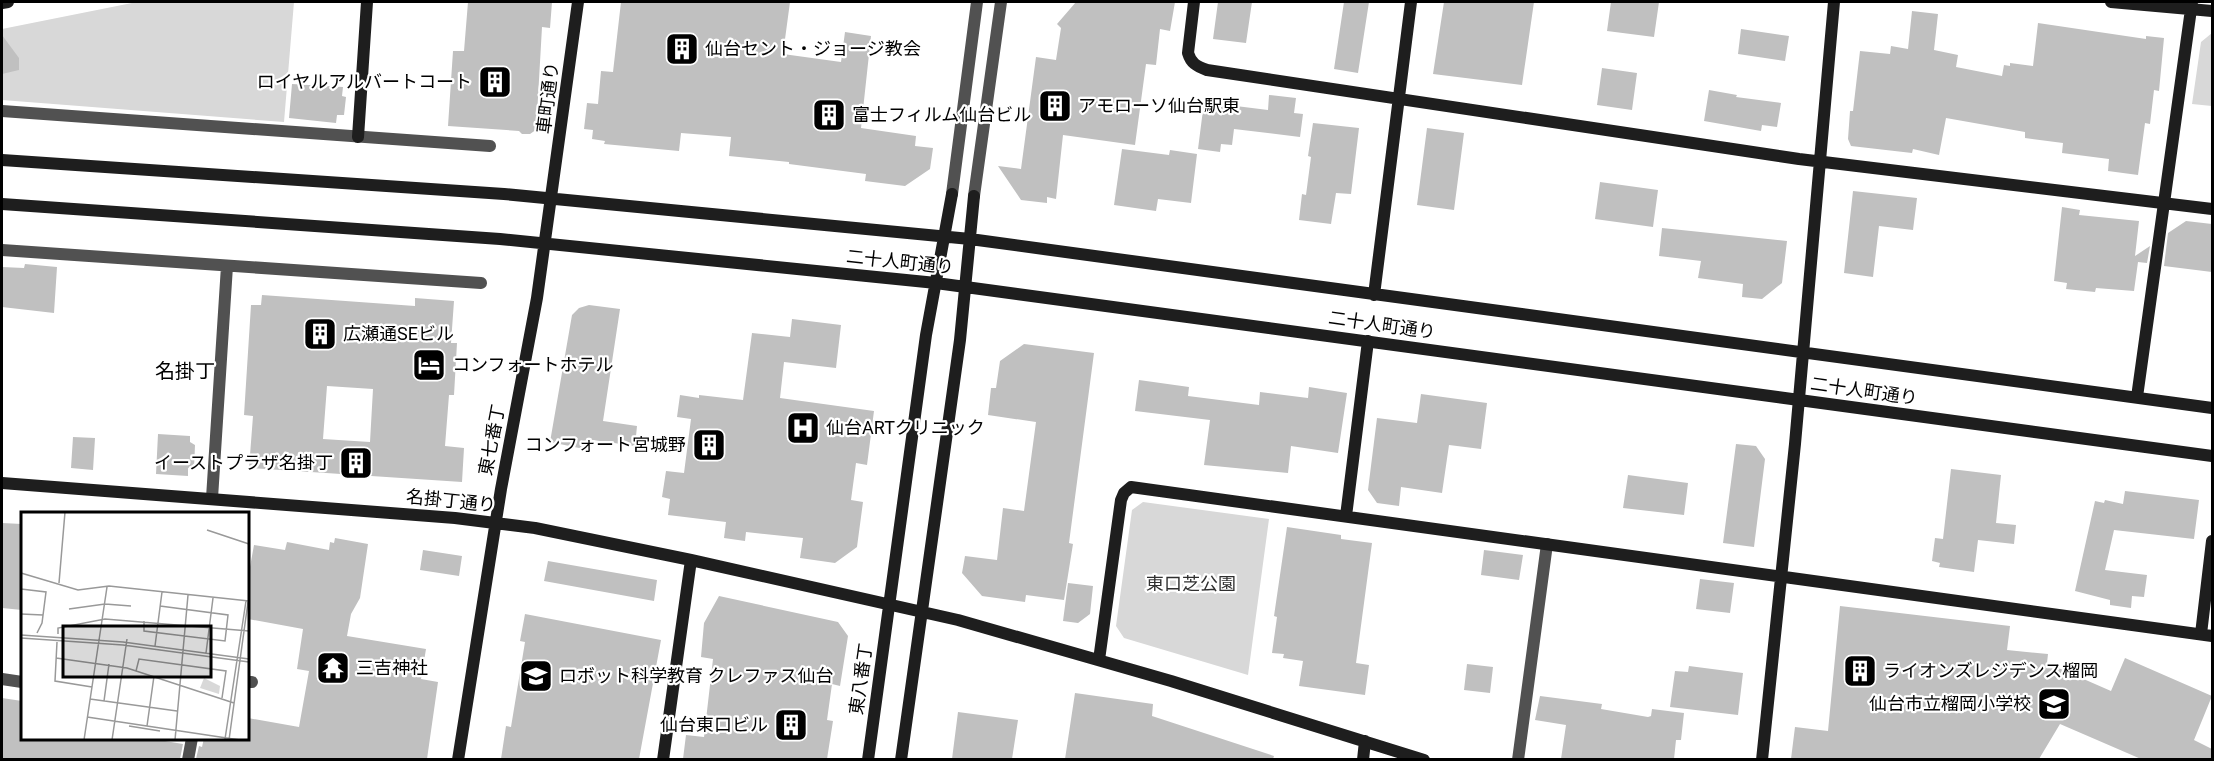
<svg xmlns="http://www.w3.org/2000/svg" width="2214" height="761" font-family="Roboto,'Noto Sans JP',sans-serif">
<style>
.green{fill:#d8d8d8}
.building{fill:#c0c0c0;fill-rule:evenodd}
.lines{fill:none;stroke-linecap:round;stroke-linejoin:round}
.street{stroke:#515151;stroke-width:12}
.secondary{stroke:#1e1e1e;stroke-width:12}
.labels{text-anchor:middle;stroke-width:4.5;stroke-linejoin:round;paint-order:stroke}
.poi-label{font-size:18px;fill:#000;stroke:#fff;text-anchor:start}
.street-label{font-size:18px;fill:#000;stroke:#fff}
.park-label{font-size:18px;fill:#2f2f2f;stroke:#fff}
.neighbourhood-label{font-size:20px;fill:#000;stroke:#fff}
.inset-road{fill:none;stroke:#999;stroke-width:1.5}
.view{fill:#000;fill-opacity:0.15;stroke:#000;stroke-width:3}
.inset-edge{fill:none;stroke:#000;stroke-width:3}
</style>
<rect width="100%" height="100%" fill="#fff"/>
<path class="green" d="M137 2H294L284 122 2 100V29Z
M2212 33V106L2192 104 2201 42Z
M1143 502 1269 519 1248 675 1124 638 1116 626 1132 510Z"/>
<path class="building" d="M468 2H552L550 28 542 27 537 115 540 119V127L530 134H522L519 131 448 126 453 51H464Z
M621 2H790L783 54 841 62 845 32 871 36 861 128 916 136 915 146 933 148 930 169 905 186 865 181 866 174 789 164V162L729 156 731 137 681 133 679 151 604 144 605 141 592 139 593 130 584 129 587 103 598 104 601 71 613 72Z
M1076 2H1175L1170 31 1160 29 1156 65 1146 64 1135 145 1063 135 1056 199 1047 197V203L1021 200 998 166 1021 169 1036 57 1056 60 1061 28 1057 24Z
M1218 2H1252L1246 43 1213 39Z
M1344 2H1369L1358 73 1334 69Z
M1444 2H1534L1522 85 1433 74Z
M1611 2H1659L1654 37 1607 31Z
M1912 11 1938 14 1934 50 1958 55 1956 67 2002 76 2004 65 2010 66V63L2033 66 2038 23 2146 39V36L2164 38 2159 91 2154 90 2150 124 2145 123 2138 175 2108 171 2109 159 2062 153 2063 143 2025 138V132L1946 118 1939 155 1913 149 1912 153 1851 146 1848 139 1850 111H1853L1860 51 1890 54 1891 46 1908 49Z
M1741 29 1789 36 1785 61 1738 54Z
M2 35 19 58V70L2 74Z
M1602 68 1637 73 1632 110 1597 105Z
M292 84 343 87 342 96 346 97 344 115H337L336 123 289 118Z
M1709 90 1737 95 1736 97 1781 103 1777 127 1762 125 1761 131 1704 121Z
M1269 95 1296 98 1294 113 1303 114 1300 137 1234 129 1232 145 1221 144 1220 152 1198 149 1204 102 1268 110Z
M1313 123 1359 128 1351 194 1336 193 1331 224 1299 220 1302 194 1306 195 1311 157 1308 156Z
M1427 128 1464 133 1454 210 1417 205Z
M1122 149 1169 155 1170 150 1197 154 1191 203 1158 199 1156 211 1114 205Z
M1600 182 1658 190 1653 227 1595 219Z
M1853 191 1917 198 1913 230 1879 226 1873 277 1844 273Z
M2062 207 2080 210 2079 215 2139 221 2135 256 2150 246 2147 263 2138 262 2134 291 2096 288 2095 292 2066 289 2067 283 2054 281Z
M2186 221 2212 224V272L2164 266 2168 233Z
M1662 228 1787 241 1782 283 1762 299 1742 297 1743 284 1698 278 1701 261 1659 256Z
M25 264 57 267 54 313 2 307V267L24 268Z
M262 295 415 306V298L454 301 451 343H457L454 395H449L445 446 464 448 462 482 249 468 253 416 244 415 251 305H261ZM327 386 373 389 370 442 323 439Z
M589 305 620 309 603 421 637 426 635 446 586 439 584 449 550 442 572 315 579 308Z
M792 319 841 325 836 368 784 362 780 398 874 411 867 465 856 463 851 500 863 502 857 547 835 563 800 558 803 538 746 532 745 541 724 538 726 522 668 515 670 499 662 497 666 471 684 473 691 419 677 417 680 395 699 398V395L743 400 752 333 790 337Z
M1024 344 1094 353 1069 543 1073 544 1064 600 1026 595 1025 602 982 596 962 573 965 556 997 560 1003 508 1024 511 1036 422 988 415 991 388H996L1000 361Z
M1139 380 1189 387 1188 396 1259 405 1260 392 1308 398 1309 387 1347 393 1338 453 1291 446 1288 473 1204 465 1210 420 1135 411Z
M1421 394 1487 403 1481 449 1449 445 1442 493 1401 487 1399 506 1377 503 1368 490 1377 418 1417 423Z
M158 434 190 436V442L195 445 194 469 188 468V476L156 474Z
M73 437 95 438 93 470 71 468Z
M1736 444 1756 446 1765 459 1754 547 1723 543Z
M1951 469 2001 475 1996 523 2016 525 2014 544 1978 540 1974 572 1939 567 1940 563 1932 561 1935 538 1943 539Z
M1628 475 1688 483 1684 515 1623 508Z
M2125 491 2199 500 2194 539 2114 530 2105 570 2147 575 2144 597 2132 596 2131 608 2110 605V600L2075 591 2095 501 2104 503 2105 500 2123 504Z
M2 523 22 524V610L2 608Z
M1287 527 1341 535V539L1372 543 1356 663 1369 665 1365 695 1299 686 1303 661 1283 658 1284 654 1272 653 1277 617 1274 616Z
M335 538 368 544 360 598 351 614 347 636 426 649 421 679 438 682 427 759H196L199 746 202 747 204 738H248V718L299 727 309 671 297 669 303 629 248 619V578L254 545 285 550 287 542 329 550 330 542 334 543Z
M423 550 462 556 459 576 420 570Z
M1484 550 1523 555 1519 580 1481 575Z
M548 561 657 580 654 601 544 581Z
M1700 579 1734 583 1730 613 1696 609Z
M1068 583 1093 586 1090 614 1078 623 1063 621Z
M719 596 838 622 848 636 840 686 832 684 827 720 833 721 827 759H683L686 735 704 737 713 659 701 657 704 623Z
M1840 606 2010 626 2007 650 2048 654 2047 663 2111 691 2125 658 2212 696 2194 740 2212 749V759H2141L2060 724 2039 759H1791L1795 727 1828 731Z
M525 614 661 640 639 759H501L506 726 511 727 525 642 520 641Z
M1467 664 1493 667 1490 693 1464 690Z
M1689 666 1743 673 1738 715 1670 707 1675 671 1688 672Z
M1075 693 1153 704 1152 716 1274 756 1273 759H1065Z
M1540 696 1602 704 1601 709 1648 717 1651 716 1652 709 1684 713 1681 740H1676L1674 759H1561L1566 725 1535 720Z
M2 698 22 701V738H166L165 741 183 744 180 759H2Z
M958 712 1018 720 1012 759H952Z"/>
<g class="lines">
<path class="street" d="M2 111 490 146
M952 194 977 2
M974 196 1001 2
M2 250 481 283
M212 498 227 266
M2 679 22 682
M248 682H252
M188 760 192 738
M1518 760 1547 544"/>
<path class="secondary" d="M1194 2 1188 53C1191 63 1196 66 1207 70L1799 159 2212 209
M2111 2 2212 11
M2 3 8 2
M358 137 367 2
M2 160 504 194 970 239 2212 408
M2 204 500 239 936 283 2212 456
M1374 295 1411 2
M2137 397 2192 2
M2 483 455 518 535 528 691 560 958 620 1171 681 1424 760
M1346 516 1368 341
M2201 634 2212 541
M1099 660 1121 500 1124 493 1131 487 2212 636
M458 760 501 489 537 298 578 2
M663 760 691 560
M868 760 926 335 952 194
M901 760 960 340 974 196
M1363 760 1365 741
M1762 760 1795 444 1834 2"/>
</g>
<defs>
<g id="building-square" transform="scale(1.725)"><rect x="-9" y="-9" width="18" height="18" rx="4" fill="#000" stroke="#fff"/><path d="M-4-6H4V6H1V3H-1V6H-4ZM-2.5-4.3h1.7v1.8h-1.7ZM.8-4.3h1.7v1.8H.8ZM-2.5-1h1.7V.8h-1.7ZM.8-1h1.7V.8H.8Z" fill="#fff"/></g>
<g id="hotel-square" transform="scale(1.725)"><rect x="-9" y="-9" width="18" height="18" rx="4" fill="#000" stroke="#fff"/><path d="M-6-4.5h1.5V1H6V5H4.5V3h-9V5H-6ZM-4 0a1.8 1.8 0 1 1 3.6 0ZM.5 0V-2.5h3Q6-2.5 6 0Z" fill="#fff"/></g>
<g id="hospital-square" transform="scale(1.725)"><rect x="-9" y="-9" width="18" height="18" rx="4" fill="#000" stroke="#fff"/><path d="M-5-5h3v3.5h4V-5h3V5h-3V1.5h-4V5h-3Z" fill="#fff"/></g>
<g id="temple-square" transform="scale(1.725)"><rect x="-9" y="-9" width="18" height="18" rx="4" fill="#000" stroke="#fff"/><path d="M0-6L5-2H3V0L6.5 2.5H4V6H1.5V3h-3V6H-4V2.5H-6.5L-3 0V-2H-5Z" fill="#fff"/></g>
<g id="school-square" transform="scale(1.725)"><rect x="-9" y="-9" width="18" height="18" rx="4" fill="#000" stroke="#fff"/><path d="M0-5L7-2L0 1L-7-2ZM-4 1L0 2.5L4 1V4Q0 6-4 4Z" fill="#fff"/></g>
</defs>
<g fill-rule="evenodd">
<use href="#building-square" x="682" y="49"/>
<use href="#building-square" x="495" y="82"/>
<use href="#building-square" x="1055" y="106"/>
<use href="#building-square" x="829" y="115"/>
<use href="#building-square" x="320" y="334"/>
<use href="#hotel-square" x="429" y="365"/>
<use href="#hospital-square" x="803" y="428"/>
<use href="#building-square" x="709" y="445"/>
<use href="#building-square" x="356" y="463"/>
<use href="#temple-square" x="333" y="668"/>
<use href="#building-square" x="1860" y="671"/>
<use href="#school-square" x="536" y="676"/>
<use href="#school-square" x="2054" y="704"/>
<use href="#building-square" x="791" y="725"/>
</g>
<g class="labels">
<g class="poi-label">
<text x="705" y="55">仙台セント・ジョージ教会</text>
<text x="472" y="88" text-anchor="end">ロイヤルアルバートコート</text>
<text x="1078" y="112">アモローソ仙台駅東</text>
<text x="852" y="121">富士フィルム仙台ビル</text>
<text x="343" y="340">広瀬通SEビル</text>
<text x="452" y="371">コンフォートホテル</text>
<text x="826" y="434">仙台ARTクリニック</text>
<text x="686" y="451" text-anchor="end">コンフォート宮城野</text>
<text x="333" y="469" text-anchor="end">イーストプラザ名掛丁</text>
<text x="356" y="674">三吉神社</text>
<text x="1883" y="677">ライオンズレジデンス榴岡</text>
<text x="559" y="682">ロボット科学教育 クレファス仙台</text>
<text x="2031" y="710" text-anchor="end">仙台市立榴岡小学校</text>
<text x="768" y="731" text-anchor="end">仙台東口ビル</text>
</g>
<g class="street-label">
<text transform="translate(548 98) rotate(-83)" y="6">車町通り</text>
<text transform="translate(900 262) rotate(6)" y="6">二十人町通り</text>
<text transform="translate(1382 325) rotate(8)" y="6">二十人町通り</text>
<text transform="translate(1864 391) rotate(8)" y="6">二十人町通り</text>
<text transform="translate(492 440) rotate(-79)" y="6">東七番丁</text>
<text transform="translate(451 501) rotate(6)" y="6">名掛丁通り</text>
<text transform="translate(861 679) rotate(-82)" y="6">東八番丁</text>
</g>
<g class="park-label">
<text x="1191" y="590">東口芝公園</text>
</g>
<g class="neighbourhood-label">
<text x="185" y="378">名掛丁</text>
</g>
</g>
<g transform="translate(21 512)">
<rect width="228" height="228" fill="#fff"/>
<path d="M183 166 199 174 198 182 179 176Z" fill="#d8d8d8"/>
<path class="inset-road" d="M186 18 228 32M0 61 57 78 88 74 228 89M38 71 44 0M0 77 25 80 21 111 16 121M48 97 84 92 110 94M0 102 22 103M123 109V119L204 129 207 103 139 94M37 122V116L84 107 228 119M0 123 102 130 228 147M0 126 102 133 228 150M36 130 34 169 71 175M134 134 141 80M185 141 192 86M35 146 106 156 213 191M115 159 118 147 205 159 201 186M69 187 156 199M83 189 88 152M66 205 219 228M108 214 139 219M126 214 133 164M204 227 225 89M63 228 86 75M91 228 106 127M154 228 167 83M208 228 227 90"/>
<path class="view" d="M42 114H190V165H42Z"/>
<rect width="228" height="228" class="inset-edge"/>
</g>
<rect width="2214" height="761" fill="none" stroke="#000000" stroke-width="6"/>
</svg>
